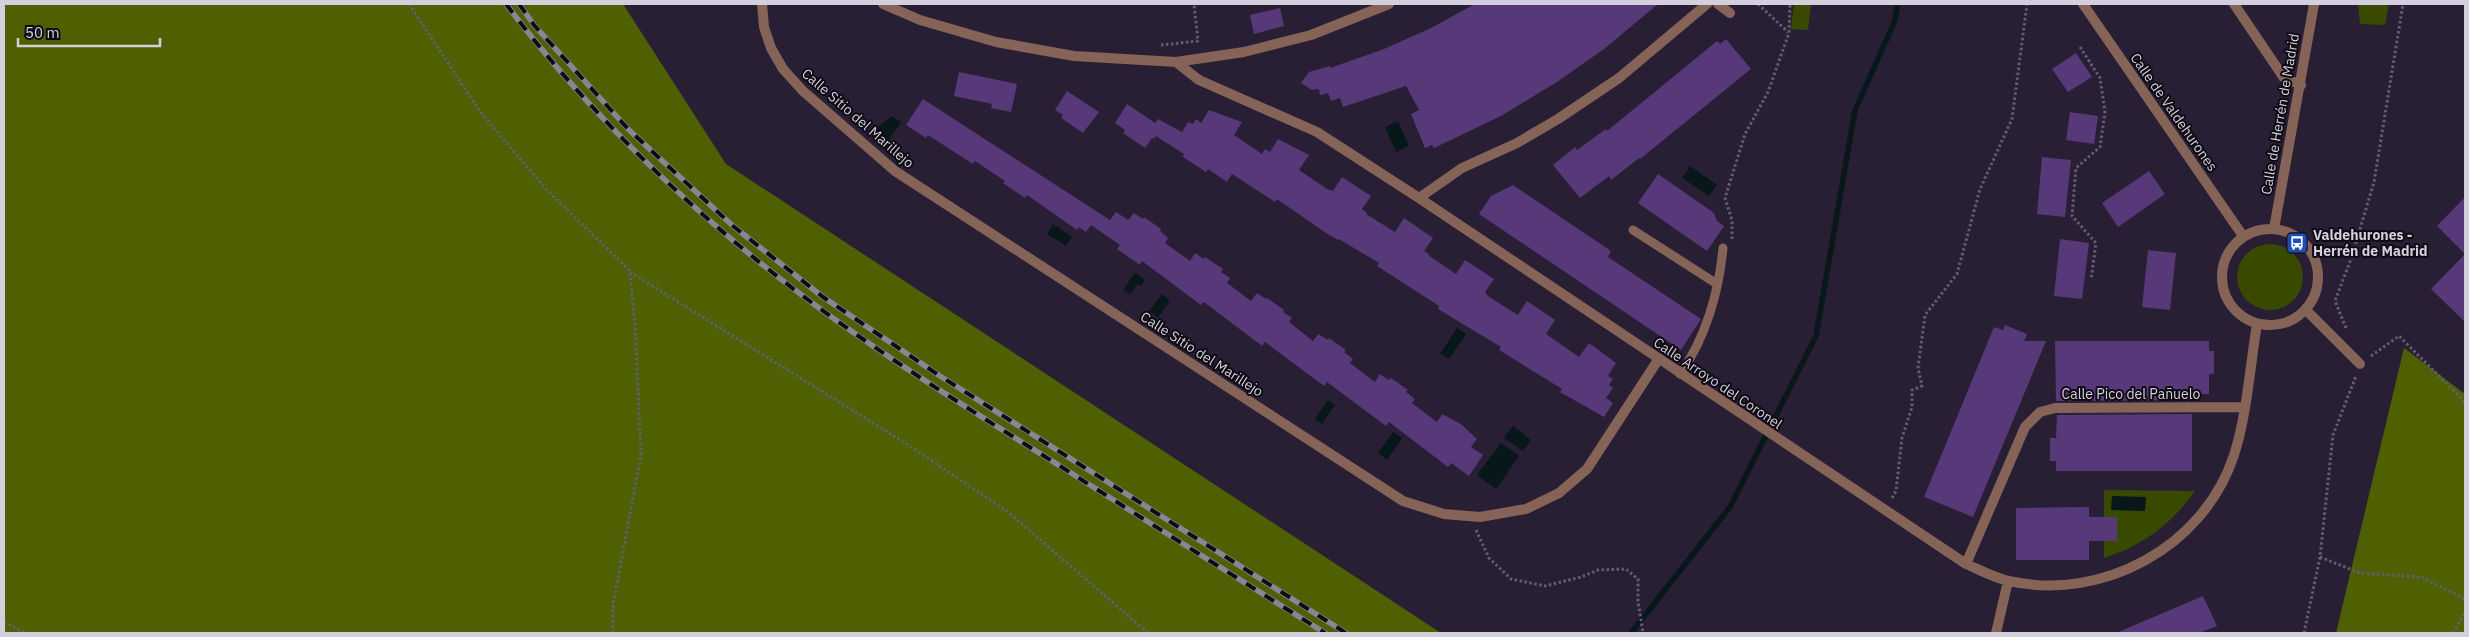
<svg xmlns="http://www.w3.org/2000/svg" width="2469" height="637" font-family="'IBM Plex Sans',sans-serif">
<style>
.green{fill:#3a4900}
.forest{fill:#4e6001}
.water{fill:#07171a}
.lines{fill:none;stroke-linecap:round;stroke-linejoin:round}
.stream{stroke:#07171a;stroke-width:5.5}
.building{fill:#573879}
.path{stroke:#645d6f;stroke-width:3;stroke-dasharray:2.5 2.5;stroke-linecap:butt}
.lane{stroke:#866357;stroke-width:9}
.street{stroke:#866357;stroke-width:10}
.rail-casing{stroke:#8a8495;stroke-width:5.5}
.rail{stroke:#0f0b14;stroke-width:4;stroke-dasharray:11;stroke-linecap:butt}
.labels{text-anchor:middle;stroke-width:4;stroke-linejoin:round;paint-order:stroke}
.street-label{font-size:14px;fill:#d4cfdd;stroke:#0f0b14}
.poi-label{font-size:14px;font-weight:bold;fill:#d4cfdd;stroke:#0f0b14;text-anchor:start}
</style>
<rect width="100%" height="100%" fill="#281f34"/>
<path class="green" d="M1794 4H1811L1808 30 1791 29Z
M2358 4H2389L2385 25 2360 24Z
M2237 277a33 33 0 1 1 66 0a33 33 0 1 1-66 0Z
M2104 490 2195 491C2172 524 2142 546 2104 558Z"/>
<path class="forest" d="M4 4H623L726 164 1441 633H4Z
M2404 348 2465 394V633H2336Z"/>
<path class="water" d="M892 116 901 122 888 141 874 130Z
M1398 121 1409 146 1396 152 1385 127Z
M1690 166 1717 185 1709 196 1682 178Z
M1053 224 1072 237 1066 246 1047 234Z
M1135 273 1145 280 1141 286 1138 284 1130 294 1123 290Z
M1162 294 1170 301 1158 317 1149 311Z
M1457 328 1466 334 1449 359 1440 354Z
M1328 400 1335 405 1322 424 1315 419Z
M1513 426 1531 440 1523 451 1504 438Z
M1393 432 1402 438 1387 460 1378 453Z
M1501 443 1519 456 1496 489 1477 475Z
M2112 496 2146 497 2145 511 2111 510Z"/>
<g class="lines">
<path class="stream" d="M1631 633 1730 507 1816 336 1855 110 1894 23 1898 4"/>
</g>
<path class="building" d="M1475 4H1658L1604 49 1557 82 1501 116 1434 148 1432 145 1425 148 1411 114 1419 110 1406 86 1343 107 1340 98 1331 101 1328 93 1320 95 1319 89 1312 90 1301 83 1309 72 1330 66V68L1384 49 1431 28Z
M1280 8 1284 26 1254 34 1250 15Z
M1726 39 1751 69 1640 159 1639 158 1611 180 1609 176 1580 198 1553 165 1575 147 1577 150 1606 129 1607 131 1717 41 1720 44Z
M2076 53 2092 77 2068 92 2052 69Z
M959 72 1017 84 1011 112 991 108 992 104 954 96Z
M1067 91 1099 112 1083 133 1061 118 1063 115 1055 110Z
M923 99 1110 220 1116 212 1128 220 1134 213 1143 219 1144 217 1161 229 1160 231 1168 238 1165 243 1190 261 1195 253 1204 259 1205 257 1223 269 1221 272 1230 278 1227 283 1251 301 1257 293 1266 299 1267 298 1284 310 1283 312 1292 318 1289 322 1313 341 1318 334 1328 340 1329 338 1346 350 1344 352 1353 359 1350 363 1375 382 1380 374 1389 380 1391 378 1408 390 1406 392 1415 399 1412 403 1437 422 1442 414 1461 424 1477 439 1471 447 1483 455 1469 476 1451 463 1448 467 1389 422 1386 426 1327 382 1324 386 1265 342 1262 346 1204 302 1201 305 1142 261 1140 265 1117 249 1120 245 1091 225 1086 232 1079 227 1077 230 1027 195 1025 198 1003 183 1005 181 975 161 973 164 928 135 926 138 906 125Z
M1127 104 1155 123 1158 119 1182 132 1188 122 1193 124 1196 119 1201 123 1209 110 1242 122 1234 135 1262 154 1265 149 1270 152 1278 139 1309 155 1299 170 1327 189 1333 191 1342 177 1371 196 1362 209 1367 213 1366 214 1395 232 1404 218 1433 238 1424 251 1429 254 1428 255 1456 274 1465 260 1494 279 1485 292 1489 297 1518 315 1527 301 1555 320 1546 334 1579 357 1589 343 1616 363 1608 376 1613 379 1609 385 1613 388 1606 398 1613 403 1604 417 1560 392 1562 389 1499 350 1501 347 1438 309 1439 306 1377 266 1379 263 1339 239 1338 240 1326 233 1277 199 1275 202 1232 174 1227 182 1208 169 1206 172 1183 157 1184 154 1156 136 1154 139 1152 138 1145 148 1123 133 1125 130 1115 123Z
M2070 112 2098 116 2094 144 2066 140Z
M2042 157 2071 160 2065 217 2037 214Z
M2149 171 2165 194 2118 227 2102 203Z
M1658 174 1714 213 1717 221 1724 226 1707 251 1638 203Z
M1513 185 1611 251 1608 257 1701 319 1681 350 1479 214 1491 196Z
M2465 197V254L2437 226Z
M2060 239 2089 243 2082 299 2054 296Z
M2148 250 2176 253 2170 310 2142 307Z
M2465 254V322L2431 289Z
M2005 325 2027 334 2024 341H2046L1973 517 1924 497 1994 327 2003 330Z
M2055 341H2209V351H2214V374H2209V394H2192V400L2056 401Z
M2192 414V471H2056V461H2050V438H2056L2057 415Z
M2089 507V517H2117V541H2089V560H2016V508Z
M2203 596 2217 626 2199 633H2116Z"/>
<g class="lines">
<path class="path" d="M409 4 479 110 544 187 630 271 635 325 641 455 613 605V633
M1758 4 1788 32
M1161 45 1198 41 1194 4
M2080 47 2100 78 2105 112 2100 147 2076 168 2072 216 2096 243 2091 280
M1732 239V220L1725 198 1745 134 1768 92 1789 33 1790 4
M630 272 905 443 1008 512 1148 633
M2346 328 2335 301 2351 259 2374 182 2403 4
M2371 356 2399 336 2465 402
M1892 498 1896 491 1902 438 1912 407V390L1922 386 1918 368 1925 315 1957 274 1980 189 2012 119 2027 4
M1476 530 1489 558 1511 579 1545 586 1581 577 1598 570 1626 569 1638 579V601L1643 633
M2320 557 2360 573 2421 577 2465 599
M4 622 25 633
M2304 633 2320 557 2333 435 2356 376
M2453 633 2465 613"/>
<path class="lane" d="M1633 230 1717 284
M1680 374C1706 338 1719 291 1723 248"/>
<path class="street" d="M762 4 764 27 771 48 783 69 803 91 895 171 1403 501 1444 514 1480 517 1526 509 1559 493 1587 469 1658 360
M883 4 920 20 996 42 1074 56 1176 62 1244 52 1311 35 1389 4
M1718 4 1730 13
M2083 4 2243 236
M2234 4 2284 78 2301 85
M1176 62 1199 80 1317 132 1419 198 1966 564C1980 570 1995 578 2009 581 2102 602 2204 547 2234 455 2247 415 2250 366 2257 324
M1419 198 1462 168 1517 143 1558 119 1619 78 1707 4
M2222 277a48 48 0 1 1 96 0a48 48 0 1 1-96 0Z
M2274 229 2314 4
M2306 310 2360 364
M1966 564 2025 427 2040 412 2055 408 2243 407
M1996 633 2008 581"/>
<g class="rail-casing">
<path id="rail" d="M506 4C591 117 701 221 815 305 894 363 977 414 1060 466 1148 522 1237 578 1325 633
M519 4 534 25 629 130 733 226 823 297 940 376 1346 633"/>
</g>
<use href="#rail" class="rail"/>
</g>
<defs>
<g id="bus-square" transform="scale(1.125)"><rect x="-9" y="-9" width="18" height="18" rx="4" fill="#1a4fb4" stroke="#0f0b14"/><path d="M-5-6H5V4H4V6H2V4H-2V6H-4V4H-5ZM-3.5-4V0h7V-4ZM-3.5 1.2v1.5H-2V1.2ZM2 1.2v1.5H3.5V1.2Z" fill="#fff"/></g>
</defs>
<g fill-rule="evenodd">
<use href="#bus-square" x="2297" y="243"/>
</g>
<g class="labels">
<g class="street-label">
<text transform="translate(2174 112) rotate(55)" y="5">Calle de Valdehurones</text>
<text transform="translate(2280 114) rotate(-80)" y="5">Calle de Herrén de Madrid</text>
<text transform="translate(858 118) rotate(41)" y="5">Calle Sitio del Marillejo</text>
<text transform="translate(1202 354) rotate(33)" y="5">Calle Sitio del Marillejo</text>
<text transform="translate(1718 383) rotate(34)" y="5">Calle Arroyo del Coronel</text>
<text x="2131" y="399">Calle Pico del Pañuelo</text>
</g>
<g class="poi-label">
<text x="2313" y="240">Valdehurones -<tspan x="2313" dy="16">Herrén de Madrid</tspan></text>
</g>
</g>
<rect width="2469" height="637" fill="none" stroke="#d4cfdd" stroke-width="10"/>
<path d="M18 38v8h142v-8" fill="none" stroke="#d4cfdd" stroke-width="2.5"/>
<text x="25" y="38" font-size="15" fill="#d4cfdd" stroke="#0f0b14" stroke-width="4" paint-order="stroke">50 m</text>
</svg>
